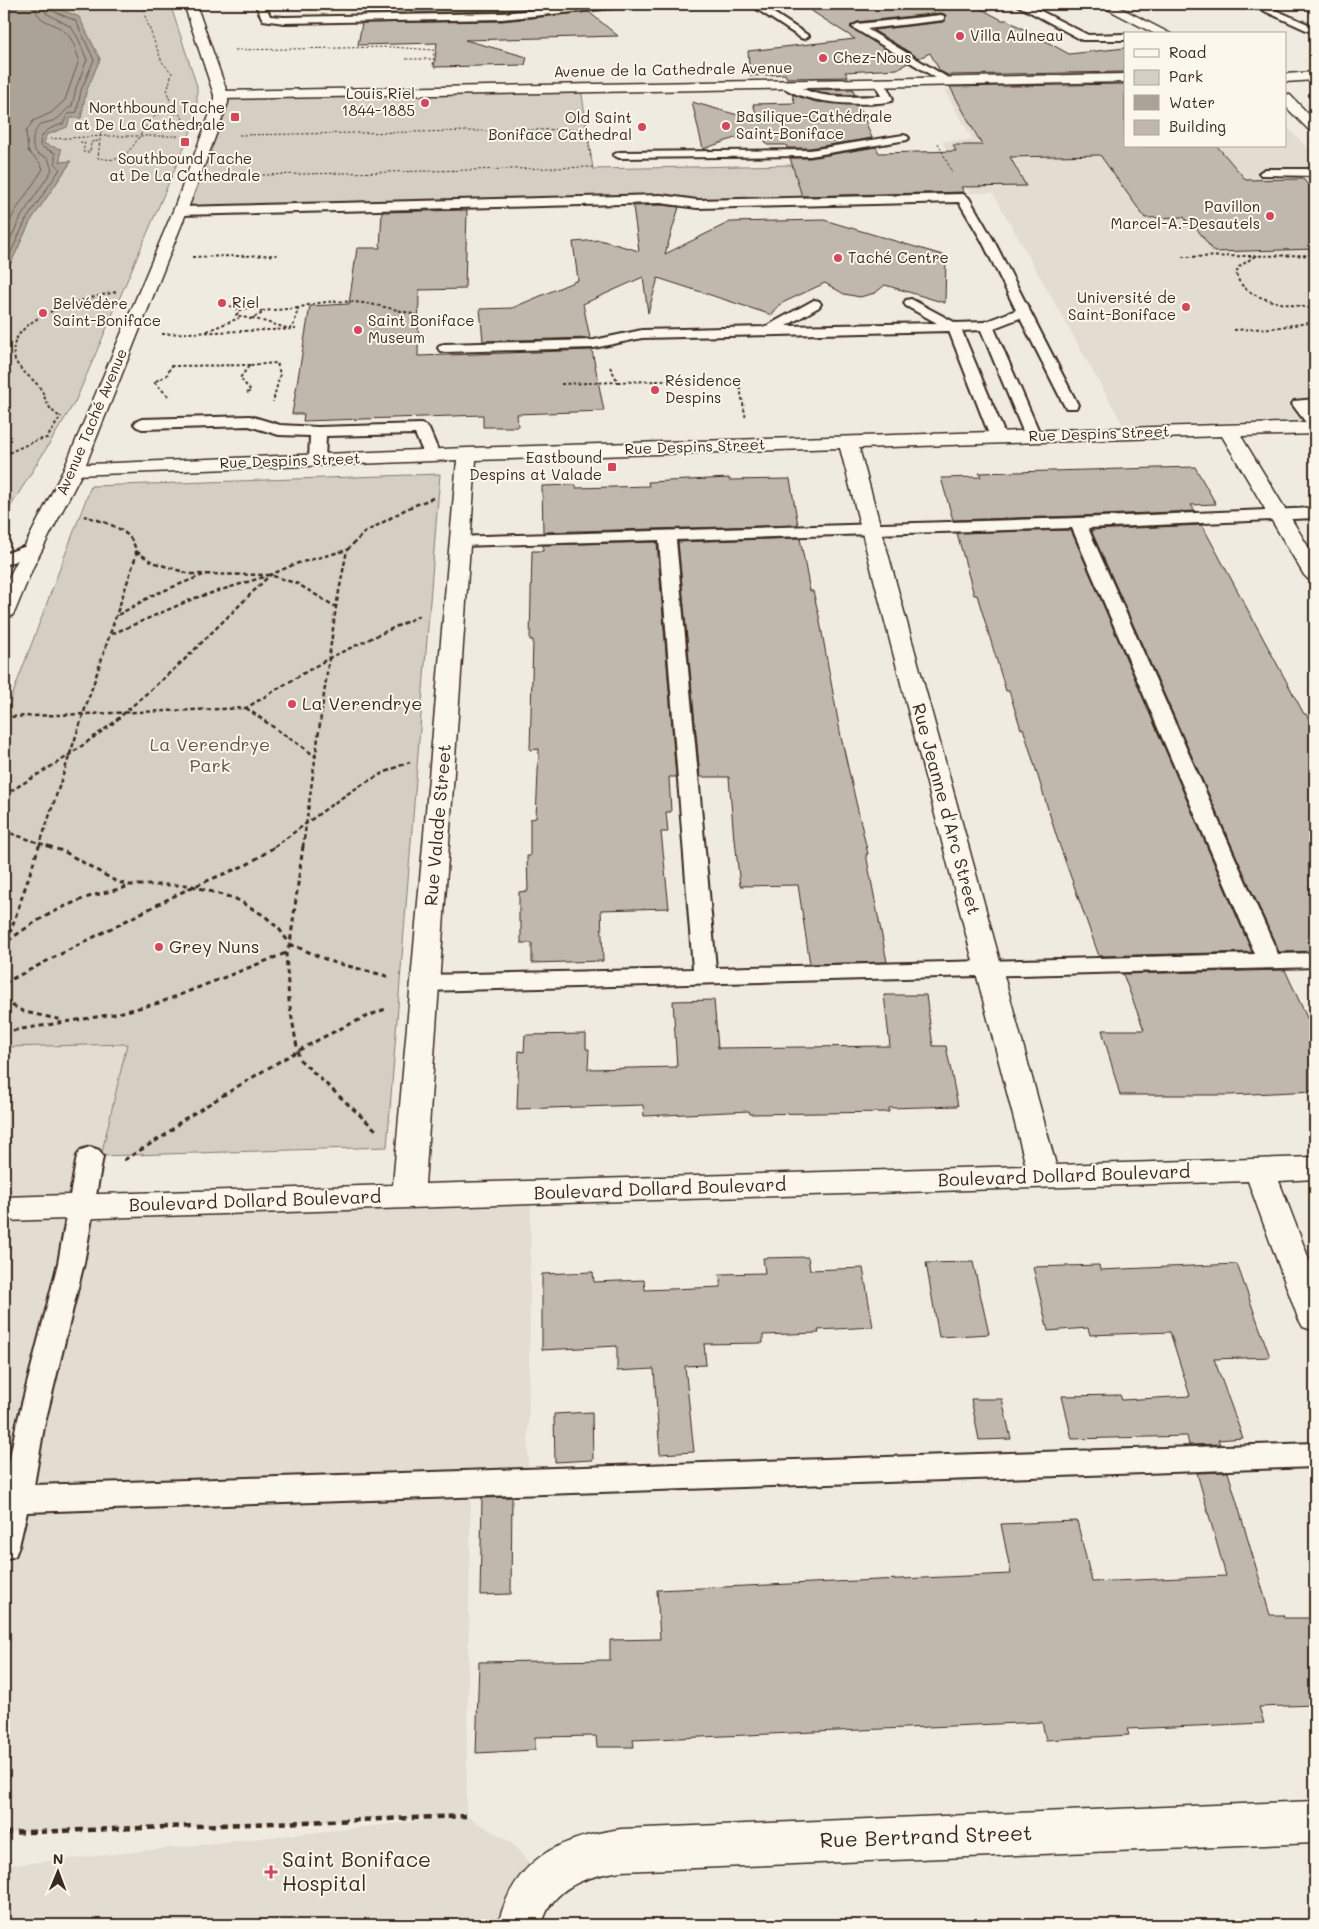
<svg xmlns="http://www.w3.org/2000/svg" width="1319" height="1929" font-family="Mali,sans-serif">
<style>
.built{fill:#e2dcd1}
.green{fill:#d5cec3;stroke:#887c70}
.water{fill:#aca397;stroke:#7f7367}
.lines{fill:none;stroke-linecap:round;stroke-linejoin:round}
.shore{stroke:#685a4e;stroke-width:1}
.building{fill:#c0b8ad;stroke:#3b2a1e}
.service-casing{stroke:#3b2a1e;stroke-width:4}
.minor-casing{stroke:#3b2a1e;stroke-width:3}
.tertiary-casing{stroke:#3b2a1e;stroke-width:3}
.path-far4{stroke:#3b2a1e;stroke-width:1;stroke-dasharray:2.5 2;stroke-linecap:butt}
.path-far3{stroke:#3b2a1e;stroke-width:2;stroke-dasharray:3 2.5;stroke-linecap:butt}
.path-far2{stroke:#3b2a1e;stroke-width:2.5;stroke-dasharray:4.5 3;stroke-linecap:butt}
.path-far1{stroke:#3b2a1e;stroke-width:3;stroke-dasharray:5 4;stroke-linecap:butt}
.path{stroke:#3b2a1e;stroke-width:4.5;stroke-dasharray:7 5;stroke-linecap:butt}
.service{fill:#fbf7ec;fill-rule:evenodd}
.minor{fill:#fbf7ec;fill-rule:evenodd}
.tertiary{fill:#fbf7ec;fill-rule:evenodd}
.poi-dot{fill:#d1495b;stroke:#fbf7ec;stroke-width:2}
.labels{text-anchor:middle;stroke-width:4;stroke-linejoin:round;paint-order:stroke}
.far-poi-label{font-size:15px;fill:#3b2a1e;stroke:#fbf7ec;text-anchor:start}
.far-street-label{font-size:15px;fill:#3b2a1e;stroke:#fbf7ec}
.poi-label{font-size:18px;fill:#3b2a1e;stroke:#fbf7ec;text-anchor:start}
.park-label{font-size:18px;fill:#625347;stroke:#fbf7ec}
.street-label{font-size:18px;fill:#3b2a1e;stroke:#fbf7ec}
.near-street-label{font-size:21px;fill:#3b2a1e;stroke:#fbf7ec}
.near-poi-label{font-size:21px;fill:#3b2a1e;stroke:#fbf7ec;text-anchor:start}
</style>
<rect width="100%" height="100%" fill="#f0ebe0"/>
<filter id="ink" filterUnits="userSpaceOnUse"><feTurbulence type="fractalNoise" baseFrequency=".02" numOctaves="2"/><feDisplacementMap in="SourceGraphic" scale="10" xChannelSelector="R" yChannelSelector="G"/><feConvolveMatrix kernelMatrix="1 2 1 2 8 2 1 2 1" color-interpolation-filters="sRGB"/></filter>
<g filter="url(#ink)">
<path class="built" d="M1125 87V146H1285V125L1315 156V420L1123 425 993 193H970L961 179 942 141 973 140 944 90Z
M127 1044 101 1156 81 1206 531 1193 528 1481 471 1484 466 1816 511 1842 543 1879 520 1925H4V1866L456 1817 4 1833V1047Z"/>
<path class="green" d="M48 4H170L197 86V117L75 402 4 517V278L30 222 71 162H60L44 144 46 135 67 127 70 118H81L86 92 100 59 79 17Z
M581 88 593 169 841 164 856 200 697 204 668 199 180 211 221 95Z
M440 474 387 1147 101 1156 127 1044 4 1047V717L91 486Z"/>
<path class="water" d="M4 4H48L79 17 100 59 86 92 81 118H70L67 127 46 135 44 144 61 149 60 162 71 161 30 222 4 278Z"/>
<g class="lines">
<path class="shore" d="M4 235 14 213 43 169 41 164 28 151 26 132 33 121 51 113 65 100 79 60C76 51 73 38 65 32 52 20 38 25 34 4
M4 252 21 217 52 170 48 158C44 156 40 156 37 153 29 146 33 129 42 124 46 122 52 122 57 119 63 115 65 109 72 106L76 88 87 60 78 38 71 27 46 13 42 4
M4 267 26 220 60 169 55 163V153L40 146C40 131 50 128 63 124L68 114 77 112 81 90 94 60 76 21 51 10 48 4"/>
</g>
<path class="building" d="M365 4H579L502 11 364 14Z
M870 4H972L1002 20H1007L1069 54 1125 48V72L948 75 940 71 930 53 919 58 873 30 944 22 946 15 941 13 857 22 850 26 908 63 897 69 845 72 848 77 787 78 785 74 750 76 748 51 855 39 810 10Z
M589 12 618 36 465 40 527 57 525 65 434 67 437 43 358 45 362 23 502 21Z
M1125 84V146H1217L1246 180 1303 179 1315 193V249L1214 252 1194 225H1189L1184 217 1145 218 1100 155 1010 157 1026 186 961 187 964 192 802 196 790 158H810L876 147 879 153 956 151 953 145H982L950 87Z
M853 89 855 95 831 94 811 90Z
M792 94 816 102 859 105 872 138 810 148H787L786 145H767L764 138H735L703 149 692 102 759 121 753 104 795 103Z
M661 205 679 207 665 254 730 222 824 220 946 256 945 303 885 285 875 293 860 297 844 294 825 283 780 304 772 315 658 278 648 313 643 277 583 304 590 338 483 341 480 309 512 308 578 280 573 242 600 240 639 251 633 206Z
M467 210 465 289 419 290 418 356 592 350 604 411 517 414 518 427H483V415L303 421 304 414H292L310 306 349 304 357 248H380L382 212Z
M1195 467 1216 504 1191 505 1195 511 1078 516 953 520 941 478 981 477 979 473Z
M729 478V480L790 479 798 525 543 532 542 486 576 485V488L649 486 648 482Z
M1202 525 1304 714H1306L1315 732V951L1279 952 1091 530Z
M1071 530 1252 952 1099 956 1057 838 1023 728 1021 729 1009 691H1006L977 595H974L957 533Z
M800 538 810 591H813L819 616 841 737 868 854H866L887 962 810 964 798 885 740 886 735 840H734L729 777H700L678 542Z
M657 542 676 777H669L671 812H666L668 832H661L669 908 601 910 603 961 532 963V943H521V922H519V892L528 891 527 856H530V819L536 818 539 749 530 750 533 640H530L532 551H543V545Z
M1285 970 1315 1035V1091L1230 1095H1120L1102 1030H1144L1123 974Z
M884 995H926L933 1046H946L958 1106 889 1108V1112L750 1114 749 1111 644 1116 643 1105 517 1109 519 1051 524 1052 525 1035 586 1034V1049H589L588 1069 677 1067 673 1001 714 1000 718 1048 890 1046Z
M808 1257 810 1270 863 1268 873 1327 818 1330 819 1333 763 1335V1343L704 1344 706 1365 685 1366 694 1452 660 1454 654 1369 617 1371V1346L542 1350V1274L593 1272 594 1282 644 1280 645 1290 721 1287 720 1274 765 1273 763 1258Z
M973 1262 989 1334 939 1337 926 1263Z
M1237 1264 1270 1357 1214 1359 1243 1438 1218 1440 1220 1444 1189 1445 1187 1436 1072 1439 1062 1396 1120 1395 1122 1400 1190 1396 1170 1332 1090 1335 1088 1328 1048 1331 1033 1267 1099 1265 1100 1270Z
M971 1399H1002L1011 1439 979 1440Z
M592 1412 593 1460 555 1462 554 1414Z
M1228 1472 1270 1615H1283L1284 1618H1315V1705L1259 1707 1264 1723 1127 1729 1129 1735 1046 1740 1042 1722 633 1740 634 1747H597L596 1736 535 1737V1750L476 1753 479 1662 610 1660V1640L660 1639 657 1590 1011 1574 1001 1524 1077 1521 1092 1582 1226 1576 1197 1473Z
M512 1497 511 1594 480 1595 482 1498Z"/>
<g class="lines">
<g class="service-casing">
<path id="service" d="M255 4H265L270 16 284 17 502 13 597 4H628L623 7 502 19 284 23 263 20Z
M749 4H760L809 36 804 39 801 38Z
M1015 4H1027L1088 35 1125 34V40H1082Z
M1249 4H1261L1315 27V34Z
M941 15 944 16V20L867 29 950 79 951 81 946 84 852 27 857 24Z
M880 80 884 81 893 99 892 101C867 107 798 104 780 84L785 81C795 83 804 90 814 93 836 99 859 96 881 96L875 83Z
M903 135 907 136 909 138 907 140 810 156 619 158 613 155 619 152 810 150Z
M1265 169H1315V176L1261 175 1259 173Z
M963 194 969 198 994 241 1078 405 1076 408H1066L1064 405 1020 318 994 328 1041 436 1038 439H1028L1025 436 981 330 962 331 1006 437 1003 440H993L990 437 949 331 642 338 594 348 445 352 440 351 438 348 440 345 445 344 594 340 642 330 765 327 814 300 819 301 821 304 819 307 786 326 937 323 906 306 904 303 906 300 911 299 956 323 984 322 1016 310 982 241 959 202 697 208 661 203 180 215 174 211 180 207 661 195 697 200Z
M1315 399V407L1310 408 1315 415V430L1310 428 1292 404 1294 401Z
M250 416 280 425 318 427 421 424 426 426 429 429 440 455 438 458H426L415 434 326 436 325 460 323 463H311L309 460 310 436 279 435 249 426 142 429 137 427 134 424 137 421 142 419Z
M1315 508V518L1088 528 1278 954 1315 953V967L425 991 417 988 414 983 417 978 425 975 693 969 659 540 460 546 454 545 452 541 454 537 1078 518ZM1072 528 1255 954 716 968 676 540Z
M32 544 38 545 40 549 38 553 4 565V554Z
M90 1147 99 1150 103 1156 84 1263 44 1427 34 1485 1315 1443V1467L27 1512 19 1546 15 1556 4 1559V1487L16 1427 58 1263 77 1156 81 1150Z"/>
</g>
<g class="minor-casing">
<path id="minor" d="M1098 4H1113L1171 34H1155Z
M1315 72V80L1285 82V74Z
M1125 74V82L221 99 214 95 221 91Z
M1285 94 1290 95 1315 121V132L1310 131 1285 106Z
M1315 422V434L1241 436 1315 558V581L1308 579 1304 575 1222 436 859 448 1056 1165 1315 1157V1179L1279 1181 1315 1275V1331L1303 1327 1298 1318 1248 1181 4 1221V1197L393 1185 457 460 74 475 67 473 64 469 67 465 467 448ZM840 448 1026 1166 425 1184 476 460Z
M1315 1801V1843L621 1871C587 1876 551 1887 542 1925H498C514 1859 558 1838 621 1829Z"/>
</g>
<g class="tertiary-casing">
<path id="tertiary" d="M184 4H196L228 95V103L187 211 84 469 34 565 15 611 12 616 4 617V587L64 469 173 211 214 103V95Z"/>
</g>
<path class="path-far4" d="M103 4H119
M148 4 143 11 162 62 172 73 167 92 174 112
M235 50 391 47 434 50 433 67
M406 59H433
M584 114 591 159
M101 130 98 158C106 159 114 161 121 157 144 145 146 98 182 116L183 123
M239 135 586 129
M50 139 105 136H178
M80 142 85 143 83 152H90L91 142 99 141
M938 143 952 172
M222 176 593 167"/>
<path class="path-far3" d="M1255 256 1239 267 1236 273C1242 302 1291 304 1315 309
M192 257 279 255
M1182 257 1315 255
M230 306 240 310
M249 308 257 309 263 313 250 319 236 315 241 310Z
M262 311 298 308
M252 318 290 329 294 324 298 308C340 294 379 305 420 316
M1234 330 1273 328 1315 322
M207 331 239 318
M162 334 296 329
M610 367 618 382 730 379 739 383 746 419
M561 384 618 382
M247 393 251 391 240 378 250 365 277 363 280 374 273 402
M168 396 154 382 167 375 171 366 250 365
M59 416C43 406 47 394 36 383 29 376 19 369 15 360 1 317 88 298 116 292
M4 455 37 440 47 438 61 416"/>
<path class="path-far2" d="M136 551 152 562 190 574 270 575 298 584 336 607
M118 615 153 595 203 575
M112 634 195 598 267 576
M246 708 315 756
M4 717 246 708 329 658 421 615
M4 795 65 758 112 724 183 661 270 575 295 564 347 550 364 533 408 508 433 498
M4 831 51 847
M39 847 136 556C137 529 104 522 84 516
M274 847C318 816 358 780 410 762
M303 847 336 607 347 550"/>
<path class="path-far1" d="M48 846 65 852 117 882 130 885H189L236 899 265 916 280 930 290 944 332 962 391 977
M303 846 290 944 286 953 289 1001 299 1059 376 1130
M8 941C34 921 63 905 95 895 106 892 118 890 129 886
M4 951 39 846
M4 983 190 888 248 864 276 846
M4 1001 24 1012 63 1020
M4 1032 114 1014 159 1003 286 953
M124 1160 167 1134 181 1121C248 1081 314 1036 388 1008"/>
<path class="path" d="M4 1833 466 1816"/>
<use href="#service" class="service"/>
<use href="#minor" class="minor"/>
<use href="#tertiary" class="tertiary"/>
</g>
</g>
<g class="poi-dot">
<circle cx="960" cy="36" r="5"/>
<circle cx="823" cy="58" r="5"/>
<circle cx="425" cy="103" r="5"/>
<rect x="230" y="112" width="10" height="10" rx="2.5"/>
<circle cx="726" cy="126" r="5"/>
<circle cx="642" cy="127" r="5"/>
<rect x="180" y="137" width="10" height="10" rx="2.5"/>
<circle cx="1270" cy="216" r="5"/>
<circle cx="838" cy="258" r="5"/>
<circle cx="222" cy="303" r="5"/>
<circle cx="1186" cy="307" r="5"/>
<circle cx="43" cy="313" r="5"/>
<circle cx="358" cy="330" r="5"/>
<circle cx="655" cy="390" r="5"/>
<rect x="607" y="462" width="10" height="10" rx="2.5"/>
<circle cx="292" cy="704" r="5"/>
<circle cx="159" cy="947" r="5"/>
<path d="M268.5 1864.5h5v5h5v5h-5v5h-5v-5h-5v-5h5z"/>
</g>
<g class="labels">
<g class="far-poi-label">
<text x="970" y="41">Villa Aulneau</text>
<text x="833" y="63">Chez-Nous</text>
<text x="415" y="99" text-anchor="end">Louis Riel<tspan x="415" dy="17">1844-1885</tspan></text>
<text x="225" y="113" text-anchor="end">Northbound Tache<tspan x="225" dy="17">at De La Cathedrale</tspan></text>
<text x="736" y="122">Basilique-Cathédrale<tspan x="736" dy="17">Saint-Boniface</tspan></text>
<text x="632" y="123" text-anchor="end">Old Saint<tspan x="632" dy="17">Boniface Cathedral</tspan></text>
<text x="185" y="164" text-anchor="middle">Southbound Tache<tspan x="185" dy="17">at De La Cathedrale</tspan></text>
<text x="1260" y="212" text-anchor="end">Pavillon<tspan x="1260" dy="17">Marcel-A.-Desautels</tspan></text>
<text x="848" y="263">Taché Centre</text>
<text x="1176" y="303" text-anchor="end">Université de<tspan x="1176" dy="17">Saint-Boniface</tspan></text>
<text x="232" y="308">Riel</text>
<text x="53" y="309">Belvédère<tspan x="53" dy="17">Saint-Boniface</tspan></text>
<text x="368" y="326">Saint Boniface<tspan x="368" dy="17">Museum</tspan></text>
<text x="665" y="386">Résidence<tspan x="665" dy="17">Despins</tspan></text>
<text x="602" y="463" text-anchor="end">Eastbound<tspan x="602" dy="17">Despins at Valade</tspan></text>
</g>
<g class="far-street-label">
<text transform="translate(673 70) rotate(-1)" y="5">Avenue de la Cathedrale Avenue</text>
<text transform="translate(92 422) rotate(-67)" y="5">Avenue Taché Avenue</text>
<text transform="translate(1099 434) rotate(-2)" y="5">Rue Despins Street</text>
<text transform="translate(695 447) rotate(-2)" y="5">Rue Despins Street</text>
<text transform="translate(290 461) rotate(-2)" y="5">Rue Despins Street</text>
</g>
<g class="poi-label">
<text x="302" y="710">La Verendrye</text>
<text x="169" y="953">Grey Nuns</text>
</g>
<g class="park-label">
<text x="210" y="751">La Verendrye<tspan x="210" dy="21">Park</tspan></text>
</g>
<g class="street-label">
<text transform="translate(946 809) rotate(75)" y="6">Rue Jeanne d'Arc Street</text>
<text transform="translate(438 825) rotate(-85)" y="6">Rue Valade Street</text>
<text transform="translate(1064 1176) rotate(-2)" y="6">Boulevard Dollard Boulevard</text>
<text transform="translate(660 1189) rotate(-2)" y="6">Boulevard Dollard Boulevard</text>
<text transform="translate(255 1201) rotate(-2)" y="6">Boulevard Dollard Boulevard</text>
</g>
<g class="near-street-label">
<text transform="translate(926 1837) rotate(-2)" y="7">Rue Bertrand Street</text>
</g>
<g class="near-poi-label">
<text x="282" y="1867">Saint Boniface<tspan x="282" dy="24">Hospital</tspan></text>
</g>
</g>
<rect width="1319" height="1929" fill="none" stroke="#fbf7ec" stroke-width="20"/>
<rect x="10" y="10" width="1299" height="1909" fill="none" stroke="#3b2a1e" stroke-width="2" filter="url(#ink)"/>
<rect x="1124" y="32" width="162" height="115" fill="#fbf7ec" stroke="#aea59a"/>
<rect x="1134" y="49" width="25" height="8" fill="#fbf7ec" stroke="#aea59a"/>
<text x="1169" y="58" font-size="15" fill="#3b2a1e">Road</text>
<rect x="1134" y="70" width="25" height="15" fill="#d5cec3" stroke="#aea59a"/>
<text x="1169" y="82" font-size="15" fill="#3b2a1e">Park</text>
<rect x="1134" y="95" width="25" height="15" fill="#aca397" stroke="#aea59a"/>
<text x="1169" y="108" font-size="15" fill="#3b2a1e">Water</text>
<rect x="1134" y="120" width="25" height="15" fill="#c0b8ad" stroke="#aea59a"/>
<text x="1169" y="132" font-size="15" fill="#3b2a1e">Building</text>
<g transform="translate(58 1872) rotate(1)" stroke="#fbf7ec" stroke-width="4" paint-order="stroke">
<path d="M0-4L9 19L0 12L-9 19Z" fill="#3b2a1e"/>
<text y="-8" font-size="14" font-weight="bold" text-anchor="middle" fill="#3b2a1e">N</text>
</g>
</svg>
